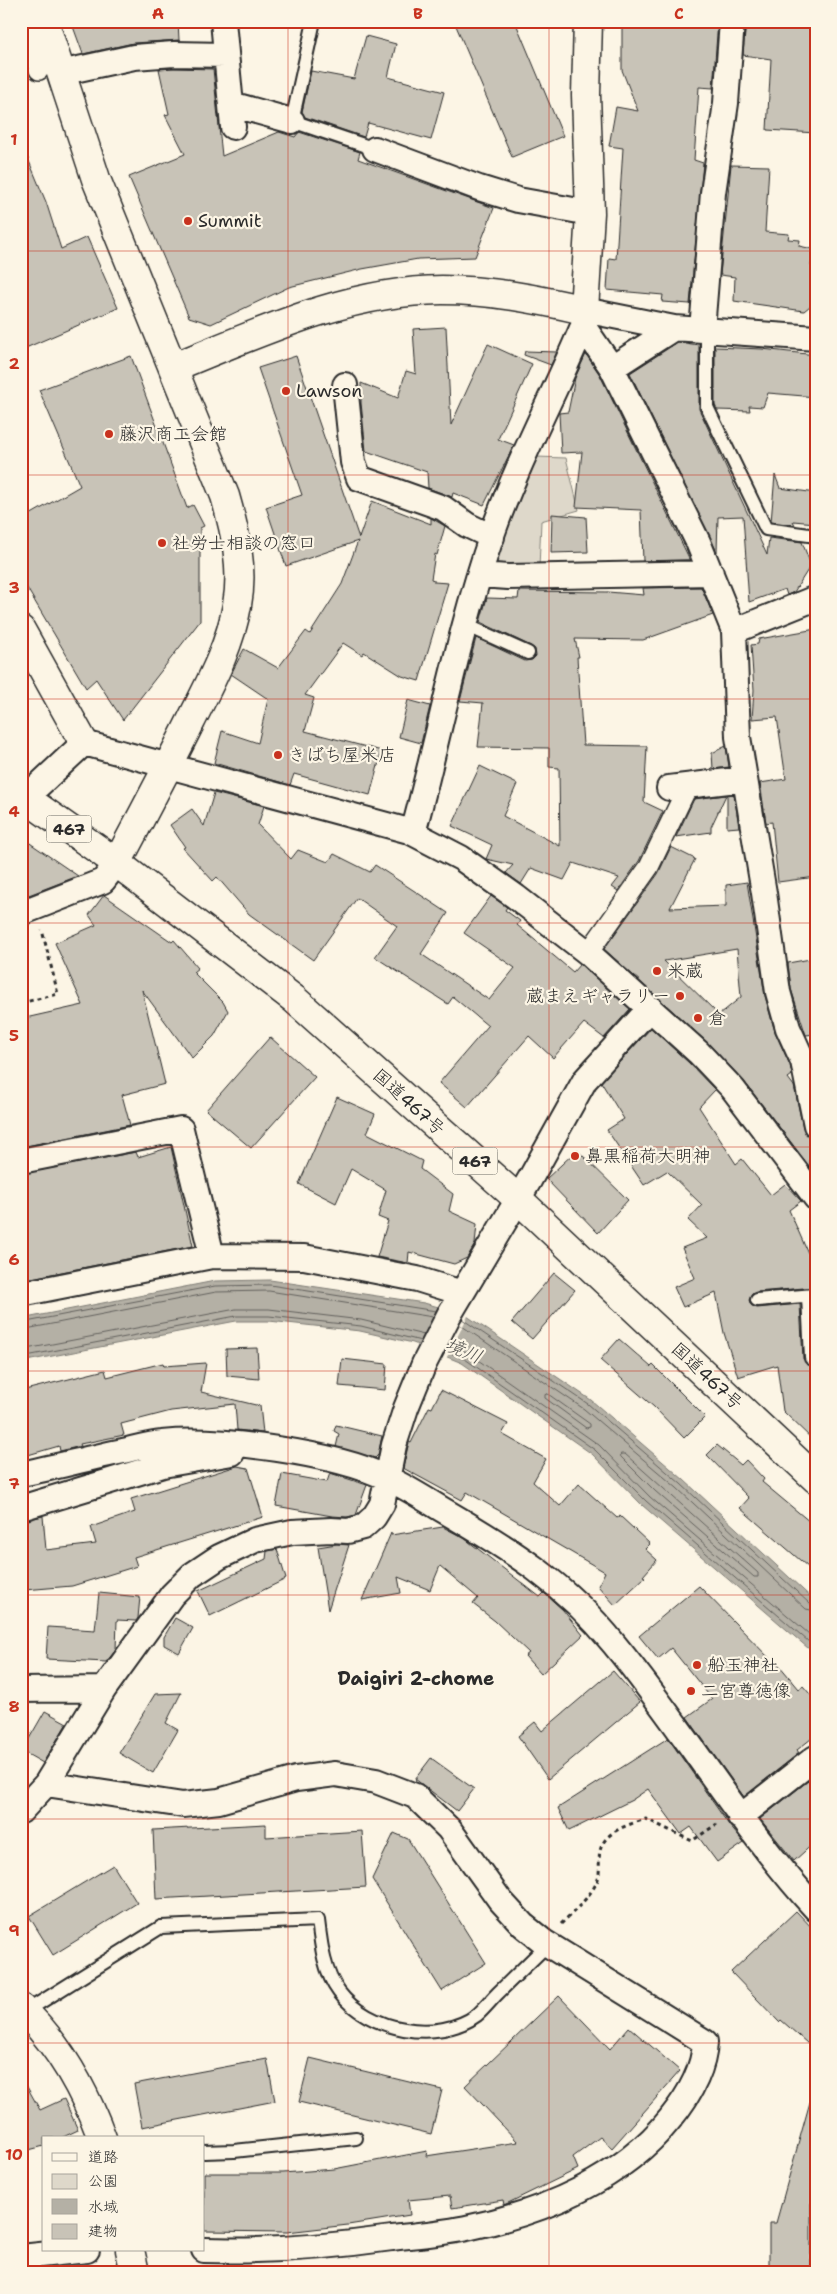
<svg xmlns="http://www.w3.org/2000/svg" width="837" height="2294" font-family="'Shantell Sans','Klee One',sans-serif">
<style>
.green{fill:#ded8ca;stroke:#84827a}
.water{fill:#b4b0a5;stroke:#7d7b74}
.pier{fill:#fcf5e5}
.lines{fill:none;stroke-linecap:round;stroke-linejoin:round}
.shore{stroke:#62605c;stroke-width:1}
.building{fill:#c8c3b7;stroke:#2b2b2b;fill-rule:evenodd}
.service-casing{stroke:#2b2b2b;stroke-width:16}
.pedestrian-casing{stroke:#2b2b2b;stroke-width:22}
.minor-casing{stroke:#2b2b2b;stroke-width:28}
.tertiary-casing{stroke:#2b2b2b;stroke-width:31}
.secondary-casing{stroke:#2b2b2b;stroke-width:31}
.trunk-casing{stroke:#2b2b2b;stroke-width:31}
.path{stroke:#2b2b2b;stroke-width:3;stroke-dasharray:4 4;stroke-linecap:butt}
.service{stroke:#fcf5e5;stroke-width:12}
.pedestrian{stroke:#fcf5e5;stroke-width:19}
.minor{stroke:#fcf5e5;stroke-width:24}
.tertiary{stroke:#fcf5e5;stroke-width:28}
.secondary{stroke:#fcf5e5;stroke-width:28}
.trunk{stroke:#fcf5e5;stroke-width:28}
.grid{fill:none;stroke:#c8321e;stroke-width:1;stroke-opacity:0.55}
.poi-dot{fill:#c8321e;stroke:#fcf5e5;stroke-width:2}
.labels{text-anchor:middle;stroke-width:4.5;stroke-linejoin:round;paint-order:stroke}
.shield{fill:#fcf5e5;stroke:#6a6863;stroke-width:1}
.shield-label{font-size:16px;font-weight:bold;fill:#2b2b2b}
.poi-label{font-size:18px;fill:#2b2b2b;stroke:#fcf5e5;text-anchor:start}
.street-label{font-size:18px;fill:#2b2b2b;stroke:#fcf5e5}
.water-label{font-size:19px;font-style:italic;fill:#545350;stroke:#fcf5e5}
.neighbourhood-label{font-size:19px;font-weight:bold;fill:#2b2b2b;stroke:#fcf5e5}
.neatline{fill:none;stroke:#c8321e;stroke-width:2}
.grid-label{font-size:16px;text-anchor:middle;font-weight:bold;fill:#c8321e}
</style>
<rect width="100%" height="100%" fill="#fcf5e5"/>
<filter id="ink" filterUnits="userSpaceOnUse"><feTurbulence type="fractalNoise" baseFrequency=".02" numOctaves="2"/><feDisplacementMap in="SourceGraphic" scale="10" xChannelSelector="R" yChannelSelector="G"/><feConvolveMatrix kernelMatrix="1 2 1 2 8 2 1 2 1" color-interpolation-filters="sRGB"/></filter>
<g filter="url(#ink)">
<path class="green" d="M536 457 566 458 579 510 541 521 539 568H494L508 520Z"/>
<path class="water" d="M270 1280 424 1303 464 1314 591 1400 684 1480 816 1602V1655L642 1505 592 1454 462 1363 413 1343 360 1331 269 1321H236L21 1362V1319L215 1281Z"/>
<path class="pier" d="M441 1305 469 1314 446 1359 419 1348Z"/>
<g class="lines">
<path class="shore" d="M462 1319 588 1404 681 1484 810 1604 816 1605
M21 1323 215 1286 270 1285 436 1311
M459 1324 584 1409 677 1488 806 1609 816 1611
M21 1330 216 1292 269 1291 433 1317
M448 1345 468 1353 599 1445 650 1497 816 1640
M21 1350 236 1309H269L361 1320 424 1335
M446 1351 465 1359 595 1450 646 1501 816 1648
M21 1357 236 1316H269L361 1326 421 1341
M548 1394 590 1424V1427L586 1428 545 1398V1395Z
M621 1454H625L758 1573V1577H754L655 1491 621 1457Z"/>
</g>
<path class="building" d="M71 21H178L179 40 133 43 83 54Z
M454 21H515L563 136 512 157Z
M622 21H718L713 88 699 87 694 160 703 163 690 304 662 302 663 295 607 290 609 258 616 259 623 148 609 146 616 107 638 111 622 70Z
M746 21H816V133L767 130 771 59 743 55Z
M366 36 396 44 388 77 444 92 431 140 368 123 364 137 305 117 302 112 311 71 354 79Z
M174 68 213 69 222 156 279 132 295 137 299 132 360 152 358 159 494 208 475 257 418 259 362 269 289 287 211 324 189 317 129 177 185 154 165 115 169 114 159 69Z
M21 142 46 202 61 249 87 237 118 308 21 350Z
M731 165 769 166 765 232 789 234 788 239 800 240 799 246 813 249 811 266 816 267V301L804 311 734 301 735 277 720 275Z
M446 327 451 425 488 344 532 364 498 439 514 445 484 505 453 493 452 497 428 488 427 472 366 451 361 403V383L398 398 406 371 416 374 413 329Z
M678 342 699 345V409L767 555 769 538 802 542 811 565 794 592 787 595 785 589 749 602 743 516 718 517 717 552 630 373Z
M715 347 762 349 816 355V397L768 393 763 407 749 406 750 411 717 410 715 405Z
M525 351 557 352 551 365 524 355Z
M586 354 600 375 690 560 643 561 641 510 576 507 582 452 561 453 559 413 568 412 575 378Z
M131 356 187 508 193 505 204 526 200 528V621L123 720 96 679 86 688 21 578V520L80 486 39 390Z
M296 356 359 538 372 501 431 524V518L445 526 437 555 435 554 431 579 434 580V582L448 583 419 681 402 676 364 652 362 655 343 643 305 695 314 698 305 731 382 751 370 795 294 774 290 785 214 763 222 731 258 743 268 699 231 674 244 649 278 668 306 631 310 634 342 584 358 541 286 566 266 507 302 495 258 368Z
M775 475 780 488 816 493V523L793 521 795 525 771 522Z
M552 514 586 517 588 552 551 553Z
M701 587 713 615 643 640 575 639 579 657H577L583 745 647 746 644 802 663 811 639 861 618 891 612 887 619 878 573 863 564 880 531 868 521 884 506 873 513 865 486 859 492 845 452 826 480 766 517 784 503 816 560 846 559 768 549 767V748L478 747 483 703 460 701 476 638 525 661 532 660 536 656 535 649 531 646 480 622 487 598 518 599 519 591 608 592 644 595 643 588Z
M816 629V877L778 882 772 822 766 823 760 783 786 779 777 717 752 719 754 690 751 645 758 644 759 639Z
M408 700 430 706 421 743 399 737Z
M726 746 729 767 713 769 712 753Z
M214 793 264 806 258 825 291 859 298 850 328 862 334 854 370 872 375 865 448 913 421 954 489 1000 515 968 464 933 491 896 507 907 505 910 520 921 517 925 573 972 580 964 630 1009 604 1038 584 1023 553 1058 529 1036 467 1107 439 1083 488 1026 453 997 448 1004 375 957 397 926 357 898 313 960 249 914 217 877 213 881 183 848 185 847 170 825 192 809 204 826Z
M734 794 739 827 727 828V795Z
M726 795 711 827V832L676 837 694 799Z
M21 837 78 876 21 898Z
M671 847 695 859 670 908 726 906V885L747 882 765 996 775 1032 790 1065 792 1075 788 1078 794 1086 803 1128 810 1137V1167L743 1080 708 1043 604 949 658 874ZM737 949 741 997 719 1015 664 961Z
M104 895 172 942 174 940 198 968 193 972 223 1002 228 1011 214 1036 192 1058 142 990 165 1084 122 1095 130 1125 21 1147V1019L83 1005 55 943 96 925 89 915Z
M816 958V1034L806 1035 791 989 788 963Z
M651 1028 689 1063 715 1090 699 1107 736 1164 742 1159 771 1195 785 1184 801 1201 789 1210 808 1253 816 1249V1287L756 1292 752 1294 749 1300 751 1305 757 1308 800 1304 803 1359 808 1365H816V1443L783 1411 777 1365 738 1377 724 1333 716 1293 683 1307 674 1287 695 1278 682 1248 707 1238 688 1220 702 1205 667 1171 644 1185 607 1130 624 1119 601 1082Z
M270 1037 315 1077 251 1148 206 1110Z
M337 1097 375 1114 367 1133 422 1161 420 1169 453 1194 449 1211 477 1224 475 1244 467 1258 454 1264 409 1252 408 1263 377 1257 388 1221 378 1217 386 1190 351 1169 336 1203 299 1184Z
M171 1147 193 1246 21 1280V1174L136 1152 138 1157Z
M577 1150 628 1200 598 1233 546 1179Z
M554 1273 575 1290 532 1339 512 1322Z
M619 1339 651 1367 653 1365 705 1417 684 1438 654 1407 600 1360Z
M257 1348 259 1379 227 1376 226 1349Z
M342 1359 387 1364 385 1390 339 1386Z
M163 1363 164 1366 206 1363 201 1392 260 1406 263 1433 237 1430 235 1404 171 1411 121 1424 124 1435 80 1444 81 1446 60 1451 59 1446 21 1457V1391L105 1370 107 1377Z
M441 1390 508 1424 502 1434 546 1459 533 1482 560 1506 579 1484 617 1518 620 1516 650 1544 645 1549 657 1560 643 1576 645 1577 615 1605 598 1586 605 1572 467 1492 462 1500 403 1468 409 1442 411 1443 429 1407 432 1408Z
M336 1425 382 1436 378 1455 375 1458 336 1447 339 1434 334 1431Z
M717 1445 741 1465 746 1460 764 1479 762 1482 816 1527V1574L740 1508 749 1498 707 1455Z
M237 1466 248 1468 263 1517 134 1557 137 1566 72 1586 24 1590 21 1521 43 1516 46 1550 96 1544 91 1527 135 1512 131 1499Z
M330 1473 367 1485 356 1515 347 1517 332 1516 276 1506 282 1474 327 1482Z
M443 1527 464 1538 540 1597 544 1593 563 1610 583 1635 541 1674 525 1656 529 1653 495 1621 473 1604 478 1598 440 1566 430 1590 398 1577 401 1593 362 1600 391 1533V1535Z
M337 1544 349 1545 328 1610 318 1547Z
M277 1549 286 1579 210 1616 198 1591 266 1559 267 1551Z
M699 1586 772 1661 774 1659 799 1689 803 1686 816 1701V1735L797 1750 799 1753 744 1797 687 1717 712 1699 671 1648 658 1659 639 1636Z
M99 1593 140 1597 138 1618 136 1621 117 1620 116 1650 106 1662 46 1659 48 1627 95 1630Z
M175 1618 193 1628 179 1653 164 1645V1637Z
M613 1671 640 1702 548 1779 518 1736 535 1722 542 1731Z
M181 1693 166 1723 178 1730 153 1773 119 1753 155 1694Z
M45 1711 67 1723 43 1763 22 1751Z
M668 1738 729 1825 744 1843 717 1862 691 1827 681 1834 648 1789 632 1800 569 1831 558 1808Z
M431 1758 474 1789 457 1811 415 1779Z
M813 1777 816 1780V1841L794 1861 760 1819Z
M266 1824V1837L362 1831 366 1887 156 1899 153 1830Z
M394 1833 408 1839 486 1963 442 1991 372 1879Z
M113 1865 137 1903 53 1955 29 1916Z
M796 1911 816 1932V2051L781 2020 779 2022 731 1972Z
M559 1996 610 2049 629 2027 680 2071 612 2148 600 2137 573 2157 578 2169 504 2205 503 2200 452 2208 450 2196 408 2200 410 2215 348 2225 287 2232 204 2231V2173H283L334 2169 427 2151 426 2156 518 2142 465 2086Z
M310 2058 442 2090 431 2134 299 2102Z
M267 2059 275 2101 142 2127 134 2084Z
M21 2076 40 2110 64 2099 78 2130 61 2138H44V2146L21 2152Z
M810 2102 816 2103V2205L811 2203V2273H769V2223H776Z"/>
<g class="lines">
<g class="service-casing">
<path id="service" d="M314 21 292 121 375 149
M707 330V407L766 529 816 536
M466 625 528 653
M808 1296 811 1358
M757 1300 814 1295
M25 2012 161 1927 318 1920C321 1945 324 1972 339 1992 368 2031 438 2044 477 2015 484 2009 491 2000 498 1993 514 1977 531 1961 547 1945
M204 2152 234 2151 356 2138"/>
</g>
<g class="pedestrian-casing">
<path id="pedestrian" d="M22 21 39 70
M588 953 649 867 688 786"/>
</g>
<g class="minor-casing">
<path id="minor" d="M223 21 233 127
M60 73 134 57 174 54 225 55
M231 104 292 121
M375 149 479 188 518 200 590 213
M702 330 713 193 726 103 732 21
M816 338 674 328 584 310 583 326 612 368 698 542 734 631 738 737 764 893 778 992 788 1028 803 1061 816 1125
M612 368 674 328
M345 385 353 462 359 478 443 508 467 525 492 537
M480 575 508 577 711 573
M734 631 816 598
M669 788 745 779
M25 798 84 743 409 831 461 858 516 897 588 953 699 1053 733 1089 816 1198
M413 833C440 732 459 630 493 532 518 461 554 395 583 326
M21 913 103 881 117 863
M21 1161 181 1129 212 1256
M21 1294 212 1256 304 1257 417 1279 462 1293
M21 1474C55 1467 89 1458 123 1451 136 1448 149 1444 162 1443 219 1437 336 1453 387 1478 406 1487 425 1499 443 1510 510 1549 565 1583 614 1644 685 1730 741 1827 816 1909
M21 1508 163 1465 232 1453
M21 1690 104 1689
M46 1784 183 1805 219 1801 296 1779 335 1774 376 1781 415 1796 449 1829 500 1900 523 1925 544 1942 705 2042C704 2070 688 2097 670 2119 622 2179 544 2212 471 2227 445 2233 418 2235 392 2238 329 2247 267 2252 204 2250
M21 1811 46 1784 104 1689 172 1595 192 1575 219 1557 255 1540 292 1532 331 1530 348 1531 363 1527 374 1517 382 1504 394 1445 406 1408 424 1364 449 1315 530 1179 585 1080 650 1008
M740 1817 815 1758
M21 2257 87 2250"/>
</g>
<g class="tertiary-casing">
<path id="tertiary" d="M44 21 96 179 225 496C235 531 244 568 237 605 230 647 210 683 191 721 167 769 142 816 117 863
M174 367C261 332 347 291 442 290 490 290 537 299 584 310L590 213 586 95 588 21
M21 2008C59 2044 84 2089 102 2138
M130 2250 135 2273"/>
</g>
<g class="secondary-casing">
<path id="secondary" d="M21 630 84 743"/>
</g>
<g class="trunk-casing">
<path id="trunk" d="M21 795 117 863 294 999 518 1199 816 1479"/>
</g>
<path class="path" d="M21 1003 58 994 42 930
M561 1924C574 1911 589 1898 597 1882 601 1873 598 1861 600 1851 604 1831 630 1824 646 1819L692 1841 717 1824"/>
<use href="#service" class="service"/>
<use href="#pedestrian" class="pedestrian"/>
<use href="#minor" class="minor"/>
<use href="#tertiary" class="tertiary"/>
<use href="#secondary" class="secondary"/>
<use href="#trunk" class="trunk"/>
</g>
</g>
<path class="grid" d="M288 21V2273M549 21V2273M21 251H816M21 475H816M21 699H816M21 923H816M21 1147H816M21 1371H816M21 1595H816M21 1819H816M21 2043H816"/>
<g class="poi-dot">
<circle cx="188" cy="221" r="5"/>
<circle cx="286" cy="391" r="5"/>
<circle cx="109" cy="434" r="5"/>
<circle cx="162" cy="543" r="5"/>
<circle cx="278" cy="755" r="5"/>
<circle cx="657" cy="971" r="5"/>
<circle cx="680" cy="996" r="5"/>
<circle cx="698" cy="1018" r="5"/>
<circle cx="575" cy="1156" r="5"/>
<circle cx="697" cy="1665" r="5"/>
<circle cx="691" cy="1691" r="5"/>
</g>
<g class="labels">
<g class="shield">
<rect x="46.5" y="815.5" width="45" height="27" rx="4"/>
<rect x="452.5" y="1147.5" width="45" height="27" rx="4"/>
</g>
<g class="shield-label">
<text x="69" y="835">467</text>
<text x="475" y="1167">467</text>
</g>
<g class="poi-label">
<text x="198" y="227">Summit</text>
<text x="296" y="397">Lawson</text>
<text x="119" y="440">藤沢商工会館</text>
<text x="172" y="549">社労士相談の窓口</text>
<text x="288" y="761">きばち屋米店</text>
<text x="667" y="977">米蔵</text>
<text x="670" y="1002" text-anchor="end">蔵まえギャラリー</text>
<text x="708" y="1024">倉</text>
<text x="585" y="1162">鼻黒稲荷大明神</text>
<text x="707" y="1671">船玉神社</text>
<text x="701" y="1697">二宮尊徳像</text>
</g>
<g class="street-label">
<text transform="translate(409 1102) rotate(42)" y="6">国道467号</text>
<text transform="translate(707 1376) rotate(43)" y="6">国道467号</text>
</g>
<g class="water-label">
<text transform="translate(464 1350) rotate(23)" y="7">境川</text>
</g>
<g class="neighbourhood-label">
<text x="416" y="1685">Daigiri 2-chome</text>
</g>
</g>
<rect width="837" height="2294" fill="none" stroke="#fcf5e5" stroke-width="55"/>
<rect x="42" y="2136" width="162" height="115" fill="#fcf5e5" stroke="#a8a49b"/>
<rect x="52" y="2153" width="25" height="8" fill="#fcf5e5" stroke="#a8a49b"/>
<text x="88" y="2162" font-size="15" fill="#2b2b2b">道路</text>
<rect x="52" y="2174" width="25" height="15" fill="#ded8ca" stroke="#a8a49b"/>
<text x="88" y="2186" font-size="15" fill="#2b2b2b">公園</text>
<rect x="52" y="2199" width="25" height="15" fill="#b4b0a5" stroke="#a8a49b"/>
<text x="88" y="2212" font-size="15" fill="#2b2b2b">水域</text>
<rect x="52" y="2224" width="25" height="15" fill="#c8c3b7" stroke="#a8a49b"/>
<text x="88" y="2236" font-size="15" fill="#2b2b2b">建物</text>
<rect x="28" y="28" width="782" height="2238" class="neatline"/>
<g class="grid-label">
<text x="158" y="19">A</text>
<text x="418" y="19">B</text>
<text x="679" y="19">C</text>
<text x="14" y="145">1</text>
<text x="14" y="369">2</text>
<text x="14" y="593">3</text>
<text x="14" y="817">4</text>
<text x="14" y="1041">5</text>
<text x="14" y="1265">6</text>
<text x="14" y="1489">7</text>
<text x="14" y="1712">8</text>
<text x="14" y="1936">9</text>
<text x="14" y="2160">10</text>
</g>
</svg>
